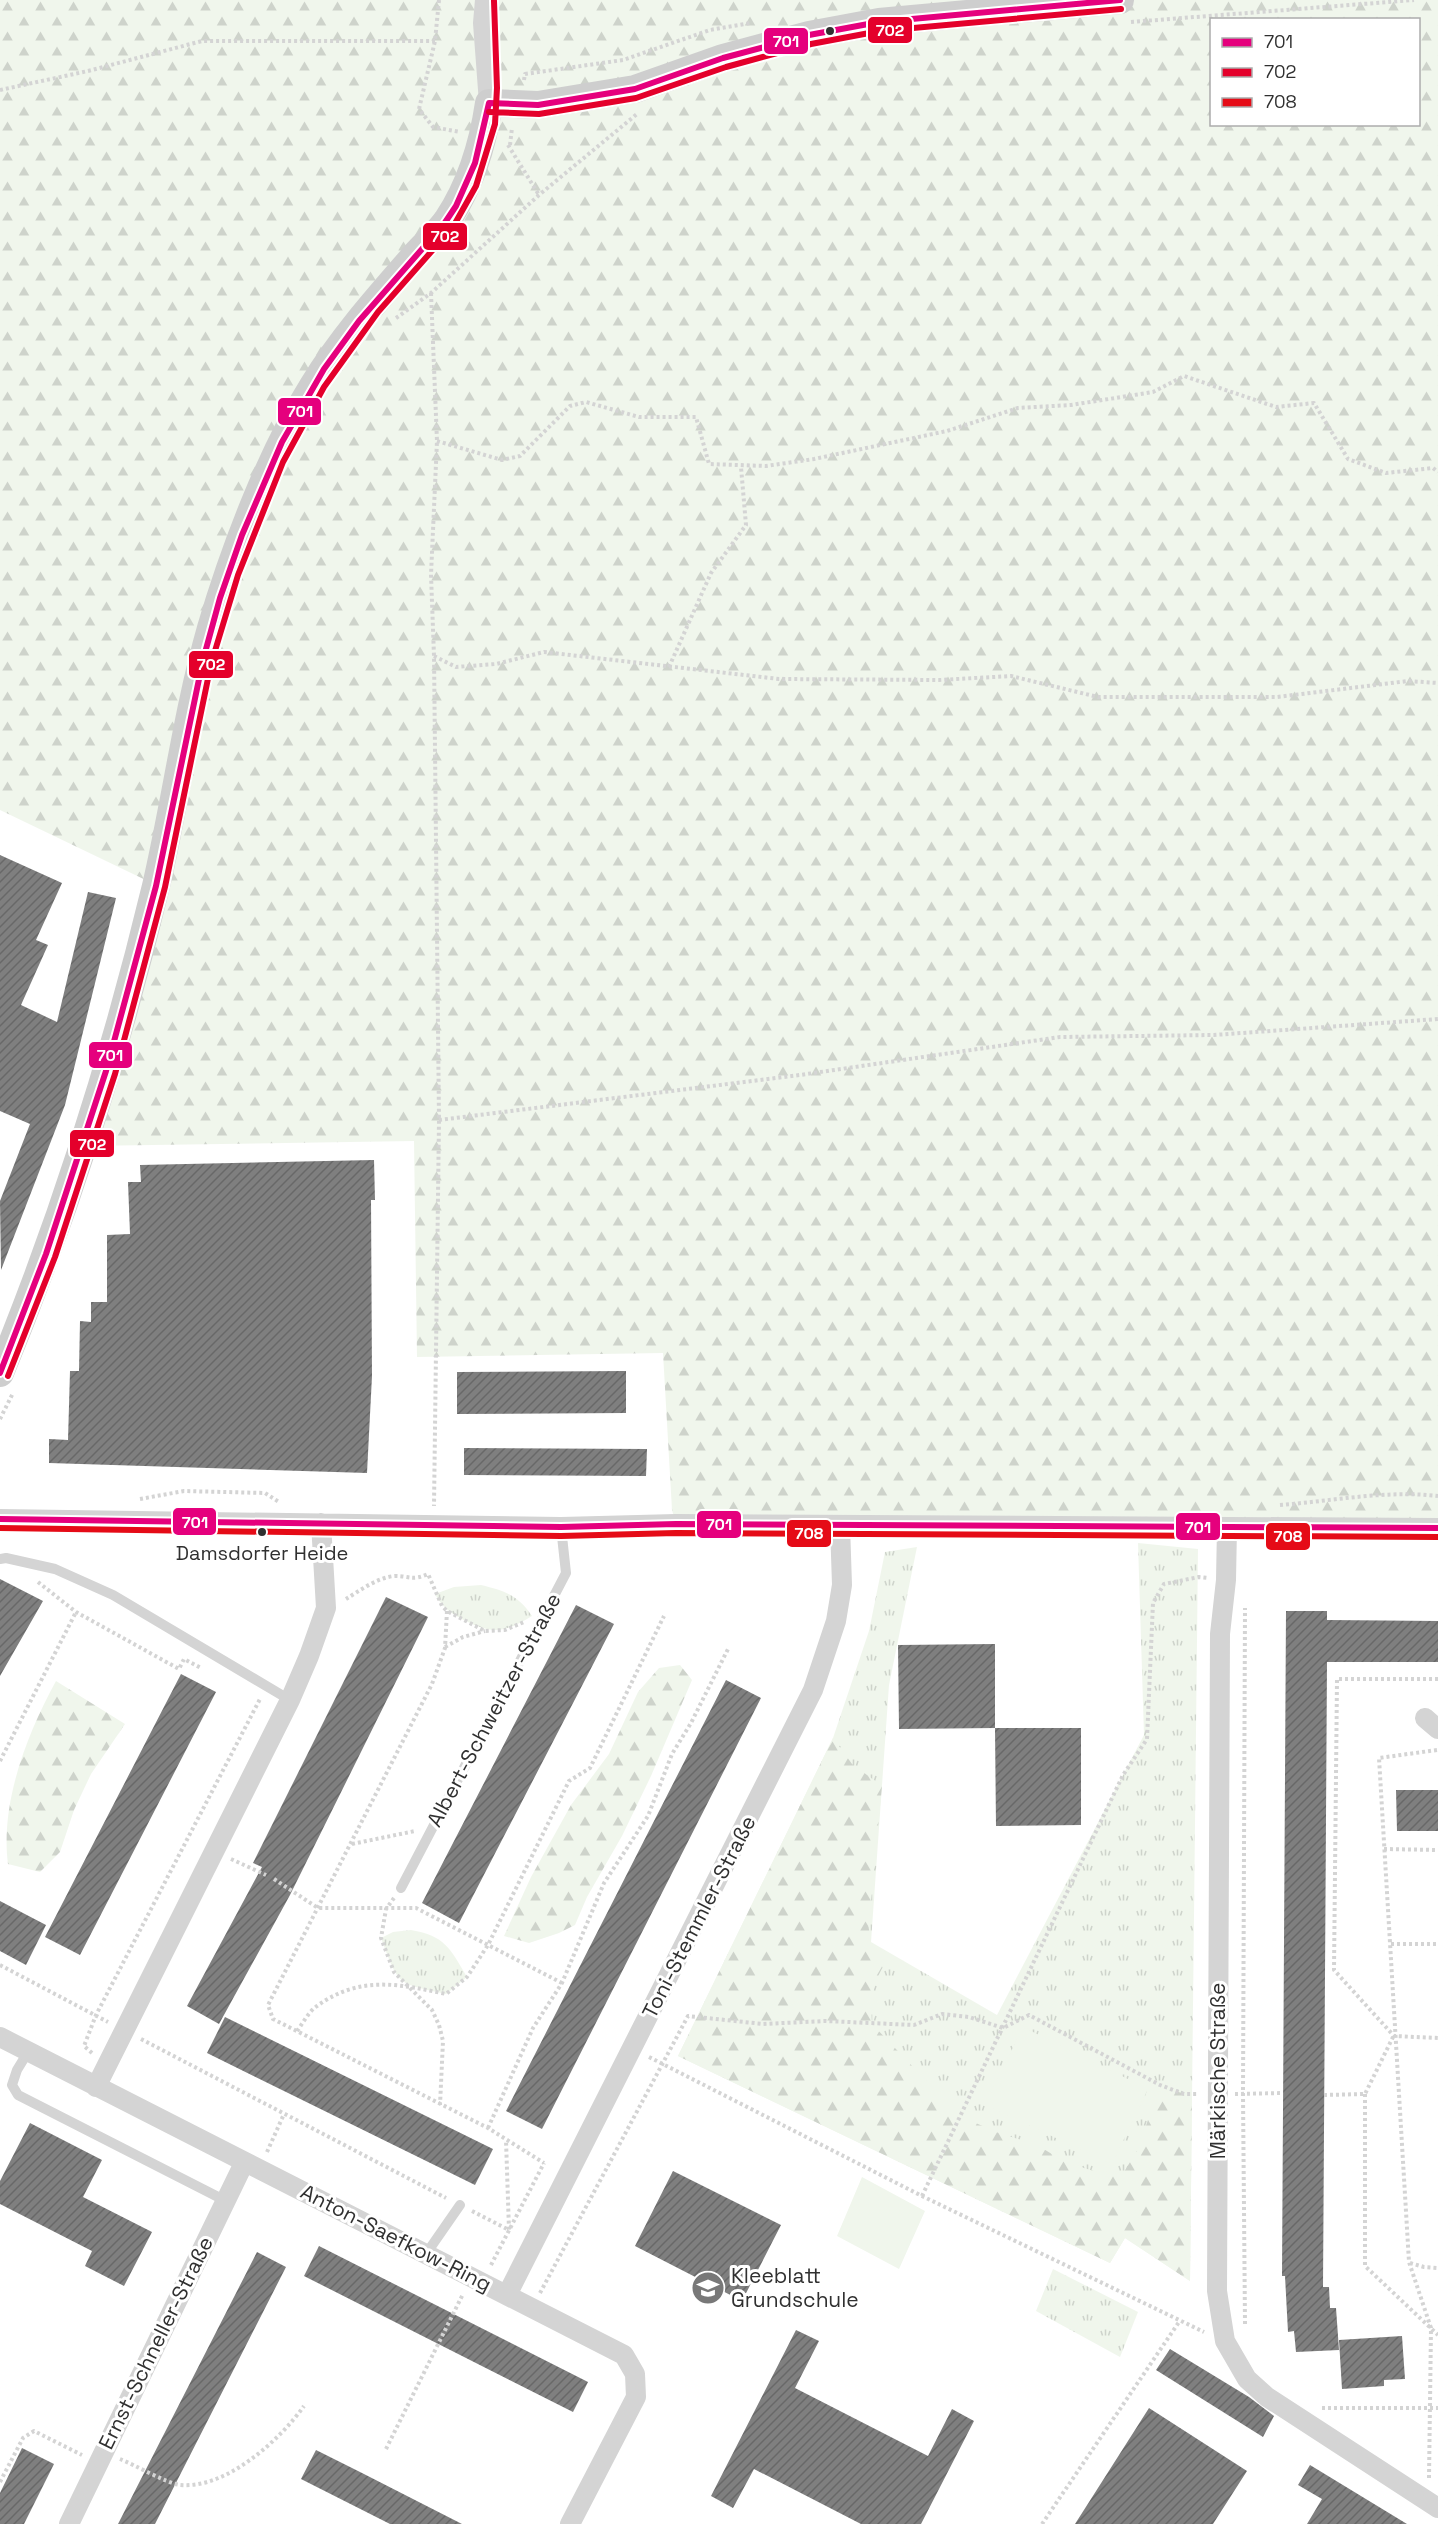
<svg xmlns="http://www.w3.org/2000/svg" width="1438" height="2524" font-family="'Space Grotesk',sans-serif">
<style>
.grass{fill:url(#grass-tufts)}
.forest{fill:url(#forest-firs);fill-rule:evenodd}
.pitch{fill:#f0f6ec}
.building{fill:url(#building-hatch)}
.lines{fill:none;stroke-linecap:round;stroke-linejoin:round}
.path{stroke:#d4d4d4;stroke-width:4;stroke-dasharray:3 3;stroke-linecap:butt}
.lane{stroke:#d4d4d4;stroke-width:10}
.street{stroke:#d4d4d4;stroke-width:20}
.secondary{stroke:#cecece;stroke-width:28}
.bus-1-casing{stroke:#fff;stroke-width:10}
.bus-2-casing{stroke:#fff;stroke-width:10}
.bus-3-casing{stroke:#fff;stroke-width:10}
.bus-1{stroke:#e5007d;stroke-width:6}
.bus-2{stroke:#e4002b;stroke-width:6}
.bus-3{stroke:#e50b17;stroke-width:6}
.bus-dot{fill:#303030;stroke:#fff;stroke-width:2}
.labels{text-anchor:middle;stroke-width:6;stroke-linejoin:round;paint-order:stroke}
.bus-label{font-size:20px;fill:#303030;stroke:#fff}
.street-label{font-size:21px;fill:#303030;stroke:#fff}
.poi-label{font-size:21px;fill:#303030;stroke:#fff;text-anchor:start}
.line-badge{stroke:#fff;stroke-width:2}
.badge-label{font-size:16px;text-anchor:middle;font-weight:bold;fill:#fff}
</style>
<defs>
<pattern id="grass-tufts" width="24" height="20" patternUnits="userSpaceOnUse" patternTransform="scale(1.5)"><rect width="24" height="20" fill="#f0f6ec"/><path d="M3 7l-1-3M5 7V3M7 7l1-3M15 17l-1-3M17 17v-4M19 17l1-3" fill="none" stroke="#ced3cb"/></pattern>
<pattern id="forest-firs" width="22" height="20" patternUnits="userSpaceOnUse" patternTransform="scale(1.5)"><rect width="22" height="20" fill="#f0f6ec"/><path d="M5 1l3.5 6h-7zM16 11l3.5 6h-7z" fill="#ced3cb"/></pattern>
<pattern id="building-hatch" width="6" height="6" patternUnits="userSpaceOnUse" patternTransform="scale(1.5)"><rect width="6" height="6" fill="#7f7f7f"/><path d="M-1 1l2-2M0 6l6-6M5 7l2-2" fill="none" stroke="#686868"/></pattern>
</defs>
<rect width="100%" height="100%" fill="#fff"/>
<path class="grass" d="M1138 1543 1198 1549 1190 2281 1125 2238 1110 2263 678 2056 833 1738 869 1631 885 1552 917 1547 889 1685 871 1942 997 2015 1144 1735Z
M481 1585C505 1591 518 1595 532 1616 506 1632 494 1635 466 1621 451 1614 443 1608 435 1594L454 1587Z
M411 1930C445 1936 450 1948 467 1977L446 1994C396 1983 399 1986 381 1938L393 1932Z
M1053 2269 1138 2312 1120 2357 1036 2311Z"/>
<path class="forest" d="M0 0H1438V1518L840 1525 676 1524 672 1510 663 1353 417 1357 414 1141 84 1146 156 885 0 810ZM1212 20H1418V124H1212Z
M680 1665 692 1680 651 1776 622 1836 587 1897 575 1925 559 1933 529 1943 504 1936 531 1877 571 1805 609 1754 638 1692 659 1668Z
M56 1681 125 1724 91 1774 74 1810 60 1852 40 1872 8 1864C0 1803 27 1734 56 1681Z
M833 1738 852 1764 882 1786 867 1943 890 1956C873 1980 870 1996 872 2024L960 2116 996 2132 1037 2145 1065 2162 1100 2173 1124 2172 1138 2149 1160 2085 1184 2094H1192L1190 2281 1125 2238 1110 2263 678 2056Z"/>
<path class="pitch" d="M1023 2027 1148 2089 1112 2164 985 2105Z
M862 2177 925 2211 899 2269 837 2236Z"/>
<path class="building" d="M0 855 62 883 36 940 48 945 21 1005 57 1022 88 892 116 898 65 1105 1 1270 0 1201 30 1124 0 1111Z
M374 1160 375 1200H371L372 1376 367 1473 49 1463V1439L68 1440 70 1371H79L80 1321 91 1322V1302H107V1235L130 1234 128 1182H141L140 1165Z
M626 1371V1413L457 1414V1372Z
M464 1448 647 1449 646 1476 464 1475Z
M0 1579 43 1601 0 1676Z
M386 1597 428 1617 290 1895 219 2024 187 2006 262 1867 253 1863Z
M576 1605 614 1624 459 1923 422 1903Z
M1286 1611H1327V1620L1438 1621V1662H1327L1323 2287H1329L1330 2308H1336L1339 2350 1296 2352 1294 2331 1288 2332 1285 2276H1282Z
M995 1644V1728L899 1729 898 1645Z
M181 1674 216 1692 80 1955 45 1937Z
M726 1680 761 1698 542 2129 506 2111Z
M995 1728H1081V1825L996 1826Z
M1396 1790H1438V1831H1397Z
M0 1901 46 1925 26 1965 0 1951Z
M225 2017 493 2149 475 2185 207 2053Z
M30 2123 102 2160 83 2197 152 2232 124 2286 85 2266 92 2251 0 2204V2181Z
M673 2171 781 2225 742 2301 635 2246Z
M319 2246 588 2382 573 2412 304 2276Z
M257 2252 286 2267 155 2524H118Z
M796 2330 819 2341 795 2388 928 2456 952 2409 974 2421 921 2524H861L754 2469 733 2508 711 2496Z
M1402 2336 1405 2379 1384 2380V2386L1342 2389 1339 2340Z
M1170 2349 1249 2397 1274 2416 1263 2437 1156 2370Z
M1149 2408 1247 2471 1213 2524H1075Z
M22 2448 54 2464 24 2524H0V2493Z
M316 2450 362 2473 462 2524H390L301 2479Z
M1310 2465 1407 2524H1307L1322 2499 1298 2485Z"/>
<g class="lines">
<path class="path" d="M439 0 435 41 419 109 433 127 460 132
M1131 22 1414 0
M524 80 525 74 623 60 710 30 751 23
M0 90 88 71 202 41H435
M508 145 539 195
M510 145 512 128
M431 293 437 441 431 575 434 656 439 1120 434 1506
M396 318 431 293 539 195 637 114
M437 441 502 460 520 456 570 406 586 402 639 417H696L709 464 766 466 814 459 947 431 1018 408 1071 405 1153 392 1184 376 1276 407 1314 403 1348 459 1386 473 1433 468 1438 472
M434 656 456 667 496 664 544 652 779 679 939 680 1011 676 1098 697H1277L1408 681 1438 683
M669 667 711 573 746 525 741 467
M439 1120 800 1075 1060 1037 1214 1035 1438 1019
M0 1419 13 1393
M140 1499 184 1491 265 1493 279 1502
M1280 1505C1333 1501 1385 1490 1438 1496
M38 1582 76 1612 179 1669 184 1659 201 1668
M346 1599C359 1591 378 1577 395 1576 410 1576 412 1581 428 1574L442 1606 447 1611 485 1631 505 1630 524 1622
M447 1611 445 1648 432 1684 268 2005 273 2019 488 2128 544 2163
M445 1647 463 1637 485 1631
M1438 1679H1337L1334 1970 1394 2036 1438 2038
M0 1761 76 1612
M352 1844 415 1831
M1384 1849 1438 1850
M231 1859 266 1875
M274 1879 318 1908H416L562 1983
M394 1898 386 1909 381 1938 394 1972 432 2010 439 2025 443 2041 440 2105
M1391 1944H1438
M0 1965 108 2022
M297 2031C303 2023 309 2011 317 2006 360 1975 399 1984 446 1994L467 1977 488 1945 569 1781 590 1768 664 1616
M141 2039 446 2198
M92 2053 84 2046 96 2015 260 1699
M649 2057 922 2196 1204 2332
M1235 2094 1283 2093
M1365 2094V2266L1438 2335
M1324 2095 1365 2094 1393 2037
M488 2128 533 2028 562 1983 604 1883 648 1816 672 1754 691 1723 729 1647
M267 2152 284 2114
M922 2196 1123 1775 1147 1739 1153 1603 1164 1584 1199 1577 1208 1578
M472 2211 509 2230 506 2140
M1410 2263 1424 2267 1438 2268
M491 2265 544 2163
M540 2293 688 2016 763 2024 826 2021 914 2025 942 2014 969 2017 1003 2028 1029 2015 1160 2085 1184 2094H1198
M1245 2324 1243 2094 1245 1608
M1322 2408H1438
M386 2449 463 2294
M120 2459C135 2465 166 2483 180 2485 226 2489 279 2441 304 2406
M1429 2478 1431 2328 1409 2262 1379 1758 1437 1750
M0 2482 23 2438 34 2431 82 2455
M1042 2524 1179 2322"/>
<path class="lane" d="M0 1559 6 1558 55 1569 113 1595 290 1700
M401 1888 566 1573 561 1527
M28 2052 17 2070 12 2085 18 2095 226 2201
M426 2254 460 2205"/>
<path class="street" d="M485 0 483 23 489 103
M0 1519 561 1527 676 1524 1438 1528
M1227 1527 1226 1580 1220 1634 1217 2291 1225 2341 1247 2379 1267 2397 1438 2508
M1425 1718 1438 1729
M0 2037 624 2355 635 2374 636 2397 570 2524
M96 2087 290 1700 309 1656 326 1608 321 1523
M507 2295 813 1690 836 1621 842 1585 840 1525
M69 2524 244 2163"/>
<path class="secondary" d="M0 1373C65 1215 116 1052 156 886 176 800 187 712 211 628 234 550 270 455 313 386 340 341 376 300 411 260 422 246 438 234 448 219 471 184 483 144 489 103L538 105 635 89 723 58 809 35 879 22 1120 0"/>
<g class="bus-1-casing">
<path id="bus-1" d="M0 1373 46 1254 106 1071 156 886 203 660 220 598 242 535 282 442 324 369 359 321 444 224 456 206 475 163 489 103 538 105 635 89 723 58 809 35 879 22 1120 0
M0 1519 561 1527 676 1524 1438 1528"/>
</g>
<g class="bus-2-casing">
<path id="bus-2" d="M489 112 539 114 636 98 726 67 811 44 880 31 1121 9
M8 1376 55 1257 115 1074 165 887 211 664 238 575 283 462 324 387 378 312 453 227 476 186 495 124 497 88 494 1"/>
</g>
<g class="bus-3-casing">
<path id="bus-3" d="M0 1528 561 1536 676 1533 1438 1537"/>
</g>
<use href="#bus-1" class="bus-1"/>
<use href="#bus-2" class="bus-2"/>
<use href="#bus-3" class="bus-3"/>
</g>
<defs>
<g id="school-disc" transform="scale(1.725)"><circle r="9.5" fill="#787878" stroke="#fff"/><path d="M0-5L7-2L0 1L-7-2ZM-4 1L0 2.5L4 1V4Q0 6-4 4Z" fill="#fff"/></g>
</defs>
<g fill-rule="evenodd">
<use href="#school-disc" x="708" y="2288"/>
</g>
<g class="bus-dot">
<circle cx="830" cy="31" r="5"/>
<circle cx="262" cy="1532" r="5"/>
</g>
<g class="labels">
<g class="bus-label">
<text x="262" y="1560">Damsdorfer Heide</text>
</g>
<g class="street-label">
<text transform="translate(494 1710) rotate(-62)" y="7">Albert-Schweitzer-Straße</text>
<text transform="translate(699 1917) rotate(-63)" y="7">Toni-Stemmler-Straße</text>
<text transform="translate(1218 2071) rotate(-90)" y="7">Märkische Straße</text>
<text transform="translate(396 2238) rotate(27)" y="7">Anton-Saefkow-Ring</text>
<text transform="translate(156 2343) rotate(-64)" y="7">Ernst-Schneller-Straße</text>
</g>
<g class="poi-label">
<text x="731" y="2283">Kleeblatt<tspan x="731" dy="24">Grundschule</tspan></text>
</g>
</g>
<g class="line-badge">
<rect x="867" y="16" width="46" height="28" rx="6" fill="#e4002b"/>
<rect x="763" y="27" width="46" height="28" rx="6" fill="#e5007d"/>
<rect x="422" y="222" width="46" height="29" rx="6" fill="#e4002b"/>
<rect x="277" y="397" width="45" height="29" rx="6" fill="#e5007d"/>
<rect x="188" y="650" width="46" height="29" rx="6" fill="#e4002b"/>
<rect x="88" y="1041" width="45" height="28" rx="6" fill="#e5007d"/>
<rect x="69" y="1129" width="46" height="29" rx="6" fill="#e4002b"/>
<rect x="172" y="1507" width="45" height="29" rx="6" fill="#e5007d"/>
<rect x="696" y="1510" width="46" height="29" rx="6" fill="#e5007d"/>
<rect x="1175" y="1512" width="46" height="29" rx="6" fill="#e5007d"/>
<rect x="786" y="1519" width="46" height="29" rx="6" fill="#e50b17"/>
<rect x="1265" y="1522" width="46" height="29" rx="6" fill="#e50b17"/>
</g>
<g class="badge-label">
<text x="890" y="36">702</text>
<text x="786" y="47">701</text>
<text x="445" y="242">702</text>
<text x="300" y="417">701</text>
<text x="211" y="670">702</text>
<text x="110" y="1061">701</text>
<text x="92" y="1150">702</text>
<text x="195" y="1528">701</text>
<text x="719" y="1530">701</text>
<text x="1198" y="1533">701</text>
<text x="809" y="1539">708</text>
<text x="1288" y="1542">708</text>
</g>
<rect x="1210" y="18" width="210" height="108" fill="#ffffff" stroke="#acacac" stroke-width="1.5"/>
<rect x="1222" y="38" width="30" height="9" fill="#e5007d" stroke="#acacac" stroke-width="1.5"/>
<text x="1264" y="48" font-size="18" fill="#303030">701</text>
<rect x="1222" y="68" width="30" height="9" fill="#e4002b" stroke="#acacac" stroke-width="1.5"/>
<text x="1264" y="78" font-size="18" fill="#303030">702</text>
<rect x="1222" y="98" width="30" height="9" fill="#e50b17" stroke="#acacac" stroke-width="1.5"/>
<text x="1264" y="108" font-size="18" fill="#303030">708</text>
</svg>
